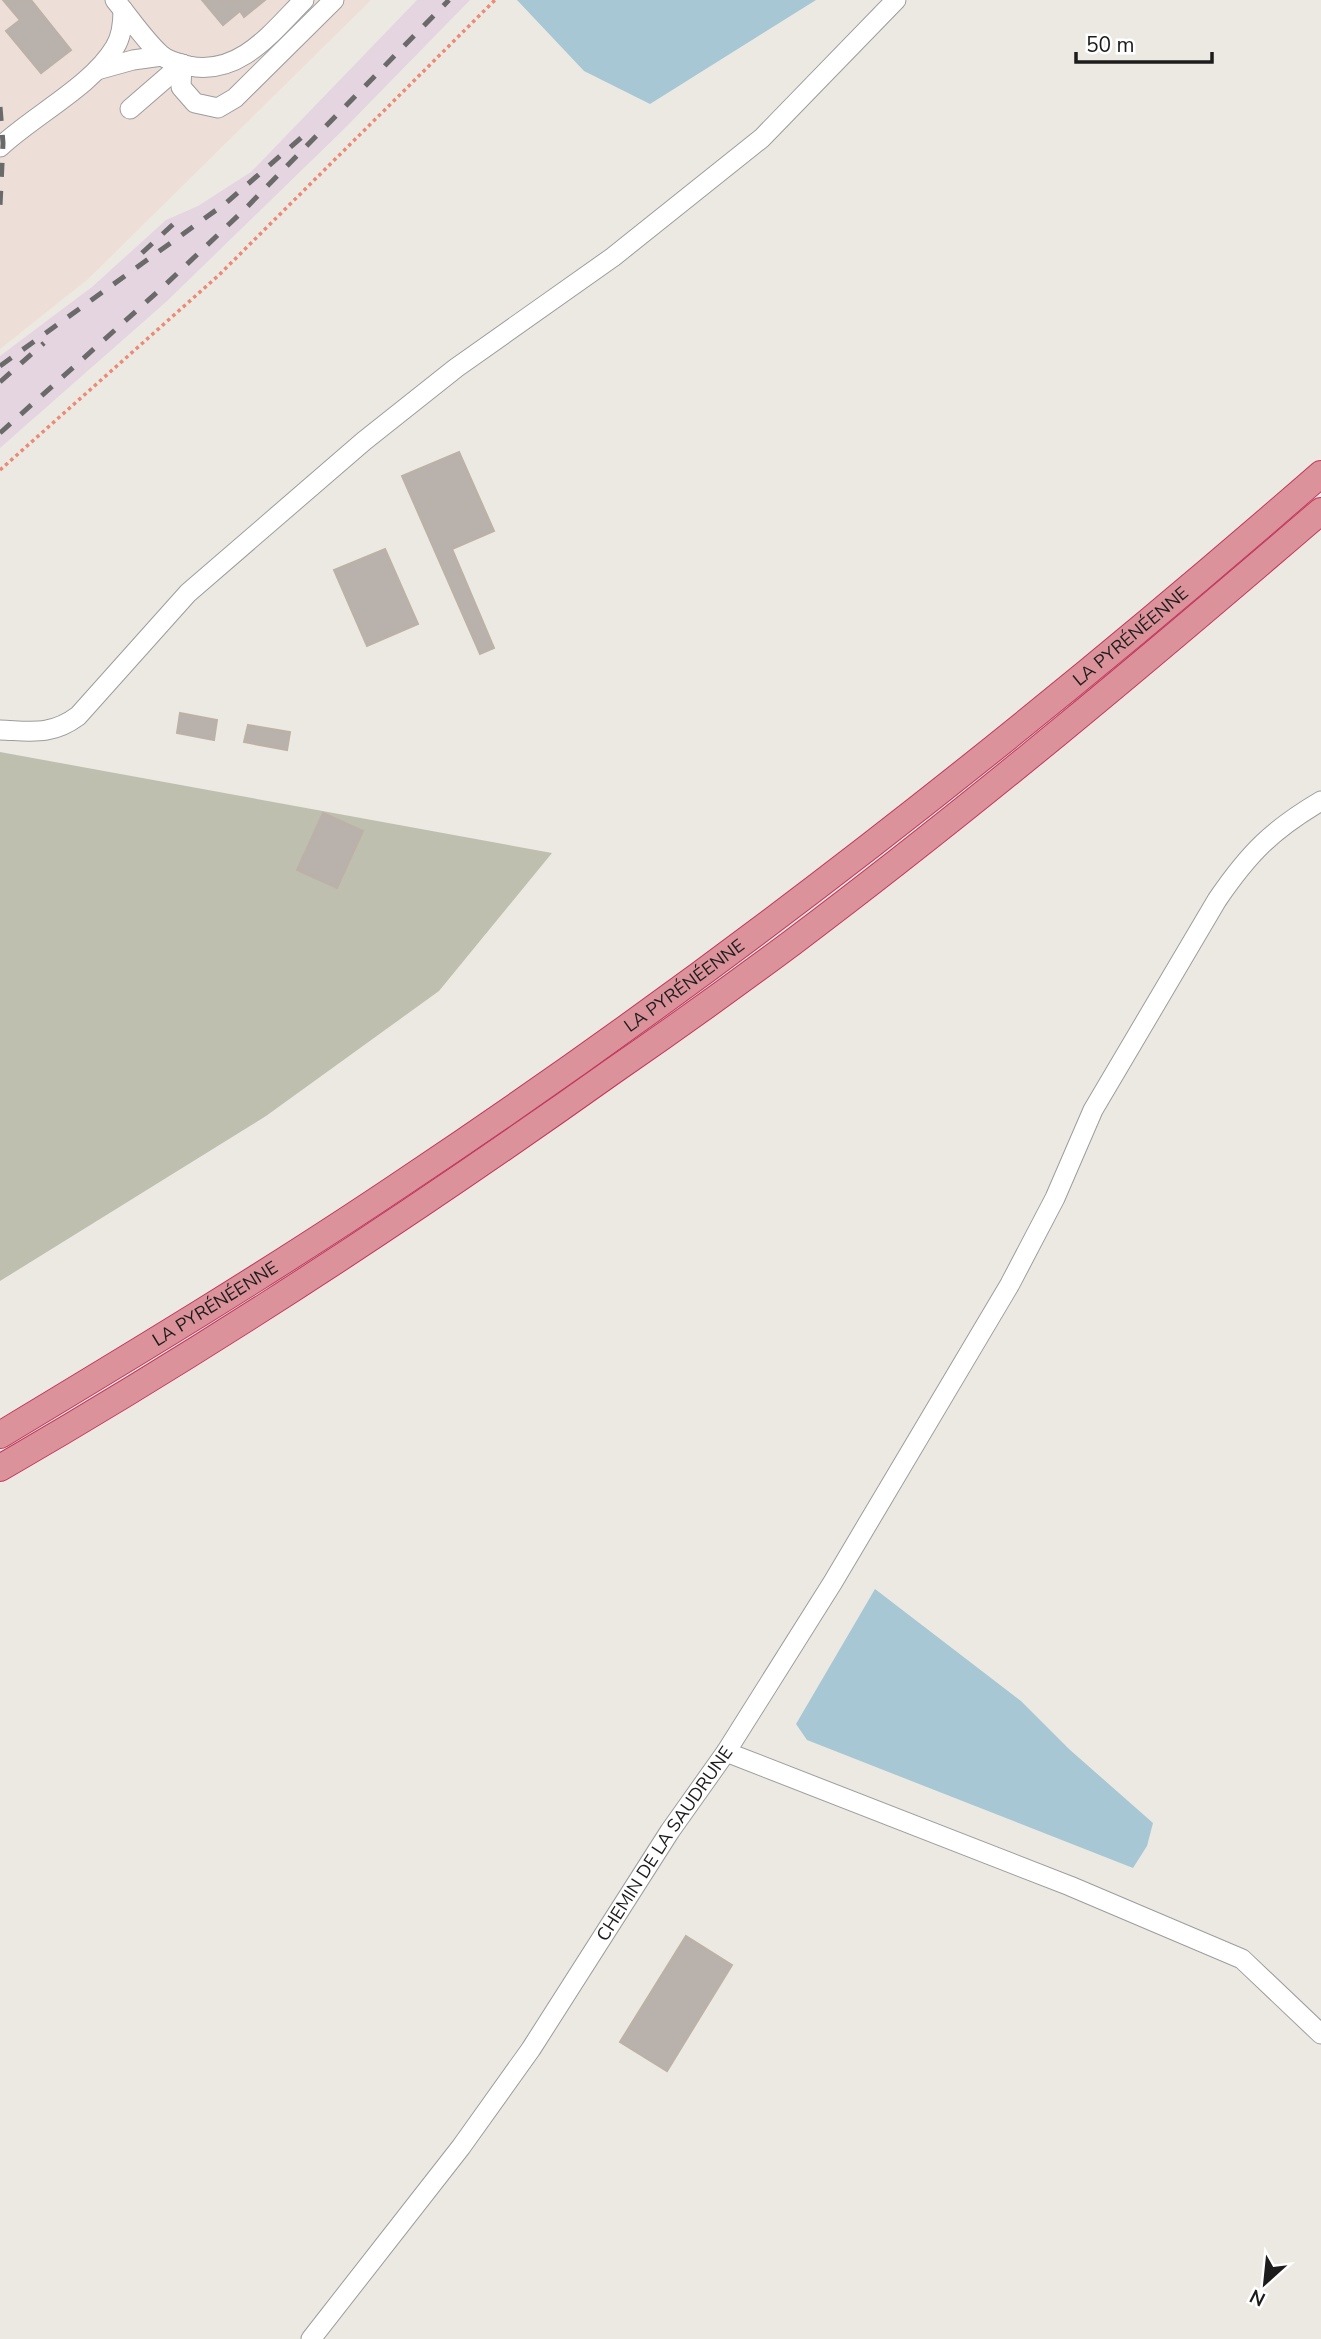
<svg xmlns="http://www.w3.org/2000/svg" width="1321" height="2339" font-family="'Nunito Sans',sans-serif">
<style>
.industrial{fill:#e4d5e0}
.military{fill:#edded7}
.construction{fill:#bebfaf}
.water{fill:#a7c7d5}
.building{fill:#b9b2ac;stroke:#bcb1a7;stroke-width:2}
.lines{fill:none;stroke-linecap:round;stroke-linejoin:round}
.minor-casing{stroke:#9d9d9d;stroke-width:21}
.highway-casing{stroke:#c2375d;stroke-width:28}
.path{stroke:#e98b77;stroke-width:3.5;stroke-dasharray:3.5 3.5;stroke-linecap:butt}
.minor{stroke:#fff;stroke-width:19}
.highway{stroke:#db929a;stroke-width:26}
.rail{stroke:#6a6a6a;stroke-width:5;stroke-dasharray:14 14;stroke-linecap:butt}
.labels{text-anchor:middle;stroke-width:5;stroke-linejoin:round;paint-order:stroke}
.street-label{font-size:18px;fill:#1c1c1c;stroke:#fff}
</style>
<rect width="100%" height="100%" fill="#ece9e2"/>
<path class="industrial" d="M417 0H470L344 129 167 301 0 448V356L92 287 166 220 198 206 251 172Z"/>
<path class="military" d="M0 0H371L88 279 0 349Z"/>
<path class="construction" d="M0 752 552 853 439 991 266 1116 0 1281Z"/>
<path class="water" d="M517 0H816L650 104 584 71Z
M875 1589 1021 1701 1069 1749 1153 1823 1147 1846 1133 1868 807 1740 796 1724Z"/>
<path class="building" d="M3 0H31L71 50 41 73 6 31 20 20Z
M202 0H265L244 17 240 11 223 25Z
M459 452 494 531 452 549 494 648 480 654 402 476Z
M385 549 418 624 367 646 334 570Z
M180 713 217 720 214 740 177 733Z
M248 725 290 732 287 750 244 742Z
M323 813 363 831 337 888 297 870Z
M686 1936 732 1965 667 2071 620 2042Z"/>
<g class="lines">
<g class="minor-casing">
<g id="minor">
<path d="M115 0C130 18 143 38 160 54 167 61 180 64 189 66 240 76 272 32 304 0"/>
<path d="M182 64 181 87 195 103 218 108 235 98 334 0"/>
<path d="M97 70 133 60 162 56"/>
<path d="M130 109 182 64"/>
<path d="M0 147C34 115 92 86 115 47 122 36 123 22 123 10"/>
<path d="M0 730C31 731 51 736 78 716L188 593 364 441 456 368 613 257 762 138 896 0"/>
<path d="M726 1752 1070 1886 1242 1959 1321 2034"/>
<path id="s1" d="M311 2339 461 2147 531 2049 670 1831 726 1752 833 1582 1010 1284 1055 1198 1093 1110 1217 900C1249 853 1272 830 1321 801"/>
</g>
</g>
<g class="highway-casing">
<g id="highway">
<path id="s2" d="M0 1435C136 1353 272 1271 404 1182 725 968 1030 728 1321 474"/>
<path d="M0 1468C211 1346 415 1212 613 1071 674 1029 734 986 793 942 975 805 1149 659 1321 511"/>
</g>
</g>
<path class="path" d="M0 470 219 275 495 0"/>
<use href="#minor" class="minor"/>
<use href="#highway" class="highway"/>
<path class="rail" d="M0 107 3 143 0 206
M142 253 181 217
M0 366 226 203 310 130
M0 382 44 343
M0 433 163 287 245 209 449 0"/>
</g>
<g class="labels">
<g class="street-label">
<text dy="6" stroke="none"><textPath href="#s2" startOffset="1386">LA PYRÉNÉENNE</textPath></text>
<text dy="6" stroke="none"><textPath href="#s2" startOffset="819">LA PYRÉNÉENNE</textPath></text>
<text dy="6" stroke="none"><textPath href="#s2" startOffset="252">LA PYRÉNÉENNE</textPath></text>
<text dy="6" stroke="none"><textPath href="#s1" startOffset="609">CHEMIN DE LA SAUDRUNE</textPath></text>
</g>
</g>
<g transform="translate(1265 2283) rotate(207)" stroke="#ffffff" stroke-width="5" paint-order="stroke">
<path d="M0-5L12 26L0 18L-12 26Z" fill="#1c1c1c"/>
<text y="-10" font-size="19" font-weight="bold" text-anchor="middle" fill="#1c1c1c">N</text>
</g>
<path d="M1076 52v10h136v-10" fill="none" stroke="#1c1c1c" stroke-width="3.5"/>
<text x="1086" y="52" font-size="21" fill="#1c1c1c" stroke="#ffffff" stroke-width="5" paint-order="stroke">50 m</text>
</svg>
